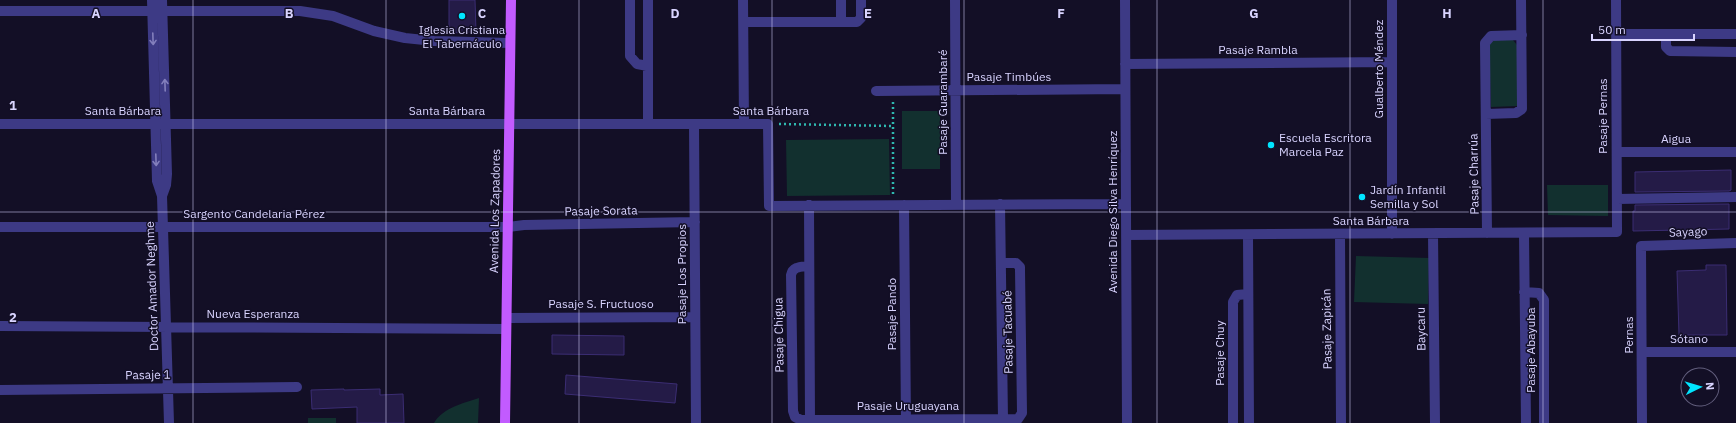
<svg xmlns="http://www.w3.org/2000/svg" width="1736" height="423" font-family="'IBM Plex Sans',sans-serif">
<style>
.green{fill:#12302f}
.building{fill:#241b47;stroke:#3b2d73}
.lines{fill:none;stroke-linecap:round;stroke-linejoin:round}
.path{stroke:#2fb8b0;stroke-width:2.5;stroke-dasharray:2 3;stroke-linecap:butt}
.minor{stroke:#3d3a85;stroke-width:10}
.major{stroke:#c25bff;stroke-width:10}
.oneway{stroke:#837fbc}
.grid{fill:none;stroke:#d9d4ff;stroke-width:1;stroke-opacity:0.55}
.poi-dot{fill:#00e5ff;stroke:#130f26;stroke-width:1.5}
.labels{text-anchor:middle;stroke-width:3;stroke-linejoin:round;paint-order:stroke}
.poi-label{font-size:12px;fill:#d9d4ff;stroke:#130f26;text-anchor:start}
.street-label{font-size:12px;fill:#d9d4ff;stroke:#130f26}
.grid-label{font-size:13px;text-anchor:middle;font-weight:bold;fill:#d9d4ff;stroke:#130f26;stroke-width:3;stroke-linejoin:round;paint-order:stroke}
</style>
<rect width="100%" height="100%" fill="#130f26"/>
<path class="green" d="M1494 40H1513L1517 45 1518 106 1491 107 1489 45Z
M902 111H940V169H902Z
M889 139 890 195 787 196 786 140Z
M1547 185H1608V216L1548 215Z
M1356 256 1429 258 1428 304 1354 302Z
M479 398 478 423H434C443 408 463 403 479 398Z
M308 418H336V423H308Z"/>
<path class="building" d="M449 0H475L476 32 449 33Z
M1731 170V190L1729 191 1635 192V172Z
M1729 204V229L1633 231V211H1635V205Z
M1706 265H1726L1727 335H1679L1677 271 1706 270Z
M552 335 624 336V355L552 354Z
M566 375 677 384 675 403 565 394Z
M344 389V390L380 389V395L403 394 404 423H357V407L312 409 311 390Z"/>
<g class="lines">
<path class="path" d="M779 124 893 126
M893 194V101"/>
<path class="minor" d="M152 0 157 181 162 196
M162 0 167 174 166 185 162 196 169 423
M630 0V56L637 64 648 66
M648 0V124
M743 0 744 124
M841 0V22
M955 0 956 205
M1125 0 1127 423
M0 11H300L333 16 374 31 405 38 434 41 510 43
M744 22H857L861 18V0
M1616 34H1736
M1666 34V47L1670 51 1736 52
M1125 64 1392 62
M876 91 1125 89
M1486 114 1516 113 1522 109 1521 0
M0 124H768L769 206 1126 204
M694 124 696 423
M1617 152H1736
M1617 199 1736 197
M1000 204 1003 419
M809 205 810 420
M904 205 906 423
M0 227H508L524 225 695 222
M1487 233 1485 43 1491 36 1522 35
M1524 233 1526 423
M1340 234 1341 423
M1392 234V0
M1433 234 1435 423
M1126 235 1617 232 1616 0
M1248 235 1249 423
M809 266C801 267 793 266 791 275L793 411 795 417 801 420 1018 419 1022 413 1020 270V267L1016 263H1001
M1524 292 1539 293 1544 300V423
M507 318 695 317
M0 326 506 329
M1642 352H1736
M0 390 297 387
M1233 423V302L1237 295 1248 294
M1642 423 1641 246 1736 243"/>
<path class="major" d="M505 423 511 0"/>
</g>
<defs><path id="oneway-shaft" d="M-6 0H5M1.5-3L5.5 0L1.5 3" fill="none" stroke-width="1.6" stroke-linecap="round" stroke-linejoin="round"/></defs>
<g class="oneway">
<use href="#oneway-shaft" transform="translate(153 39) rotate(88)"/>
<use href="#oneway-shaft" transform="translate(165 85) rotate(-92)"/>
<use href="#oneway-shaft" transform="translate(156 160) rotate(88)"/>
</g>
<path class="grid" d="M193 0V423M386 0V423M579 0V423M772 0V423M964 0V423M1157 0V423M1350 0V423M1543 0V423M0 212H1736"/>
<g class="poi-dot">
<circle cx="462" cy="16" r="4"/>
<circle cx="1271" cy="145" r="4"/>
<circle cx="1362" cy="197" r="4"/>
</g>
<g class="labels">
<g class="poi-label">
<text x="462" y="34" text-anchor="middle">Iglesia Cristiana<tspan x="462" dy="14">El Tabernáculo</tspan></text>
<text x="1279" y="142">Escuela Escritora<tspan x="1279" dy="14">Marcela Paz</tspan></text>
<text x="1370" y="194">Jardín Infantil<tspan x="1370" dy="14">Semilla y Sol</tspan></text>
</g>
<g class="street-label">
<text x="1258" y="54">Pasaje Rambla</text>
<text transform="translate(1379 69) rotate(-90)" y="4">Gualberto Méndez</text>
<text x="1009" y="81">Pasaje Timbúes</text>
<text transform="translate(943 102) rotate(-90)" y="4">Pasaje Guarambaré</text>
<text x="123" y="115">Santa Bárbara</text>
<text x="447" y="115">Santa Bárbara</text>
<text x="771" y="115">Santa Bárbara</text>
<text transform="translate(1603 116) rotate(-90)" y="4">Pasaje Pernas</text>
<text x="1676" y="143">Aigua</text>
<text transform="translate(1474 174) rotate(-91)" y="4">Pasaje Charrúa</text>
<text transform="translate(495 211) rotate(-89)" y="4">Avenida Los Zapadores</text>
<text transform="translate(601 211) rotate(-1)" y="4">Pasaje Sorata</text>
<text transform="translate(1113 212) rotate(-90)" y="4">Avenida Diego Silva Henríquez</text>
<text x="254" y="218">Sargento Candelaria Pérez</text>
<text x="1371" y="225">Santa Bárbara</text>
<text transform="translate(1688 232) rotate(-2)" y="4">Sayago</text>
<text transform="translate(682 274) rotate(-90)" y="4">Pasaje Los Propios</text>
<text transform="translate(152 286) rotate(-92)" y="4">Doctor Amador Neghme</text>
<text x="601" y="308">Pasaje S. Fructuoso</text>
<text x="253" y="318">Nueva Esperanza</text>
<text transform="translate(892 314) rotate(-90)" y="4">Pasaje Pando</text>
<text transform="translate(1327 329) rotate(-91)" y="4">Pasaje Zapicán</text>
<text transform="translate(1421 329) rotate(-91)" y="4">Baycaru</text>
<text transform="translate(1008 332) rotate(-91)" y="4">Pasaje Tacuabé</text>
<text transform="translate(779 335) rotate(-91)" y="4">Pasaje Chigua</text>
<text transform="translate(1629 335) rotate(-90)" y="4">Pernas</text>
<text x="1689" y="343">Sótano</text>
<text transform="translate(1531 350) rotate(-90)" y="4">Pasaje Abayuba</text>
<text transform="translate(1220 353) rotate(-90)" y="4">Pasaje Chuy</text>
<text transform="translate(148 375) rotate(-1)" y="4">Pasaje 1</text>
<text x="908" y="410">Pasaje Uruguayana</text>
</g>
</g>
<g class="grid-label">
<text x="96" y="18">A</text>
<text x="289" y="18">B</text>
<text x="482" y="18">C</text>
<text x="675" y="18">D</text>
<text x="868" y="18">E</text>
<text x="1061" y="18">F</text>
<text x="1254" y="18">G</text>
<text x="1447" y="18">H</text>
<text x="13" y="110">1</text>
<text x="13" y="322">2</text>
</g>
<g transform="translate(1700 387) rotate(85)"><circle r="19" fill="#130f26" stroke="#625e7d"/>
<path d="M0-3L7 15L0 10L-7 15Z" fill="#00e5ff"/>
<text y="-6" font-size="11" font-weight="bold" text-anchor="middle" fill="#d9d4ff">N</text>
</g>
<path d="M1592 34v6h102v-6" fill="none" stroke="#d9d4ff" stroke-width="2"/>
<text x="1598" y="34" font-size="12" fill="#d9d4ff" stroke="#130f26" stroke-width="3" paint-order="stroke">50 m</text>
</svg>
